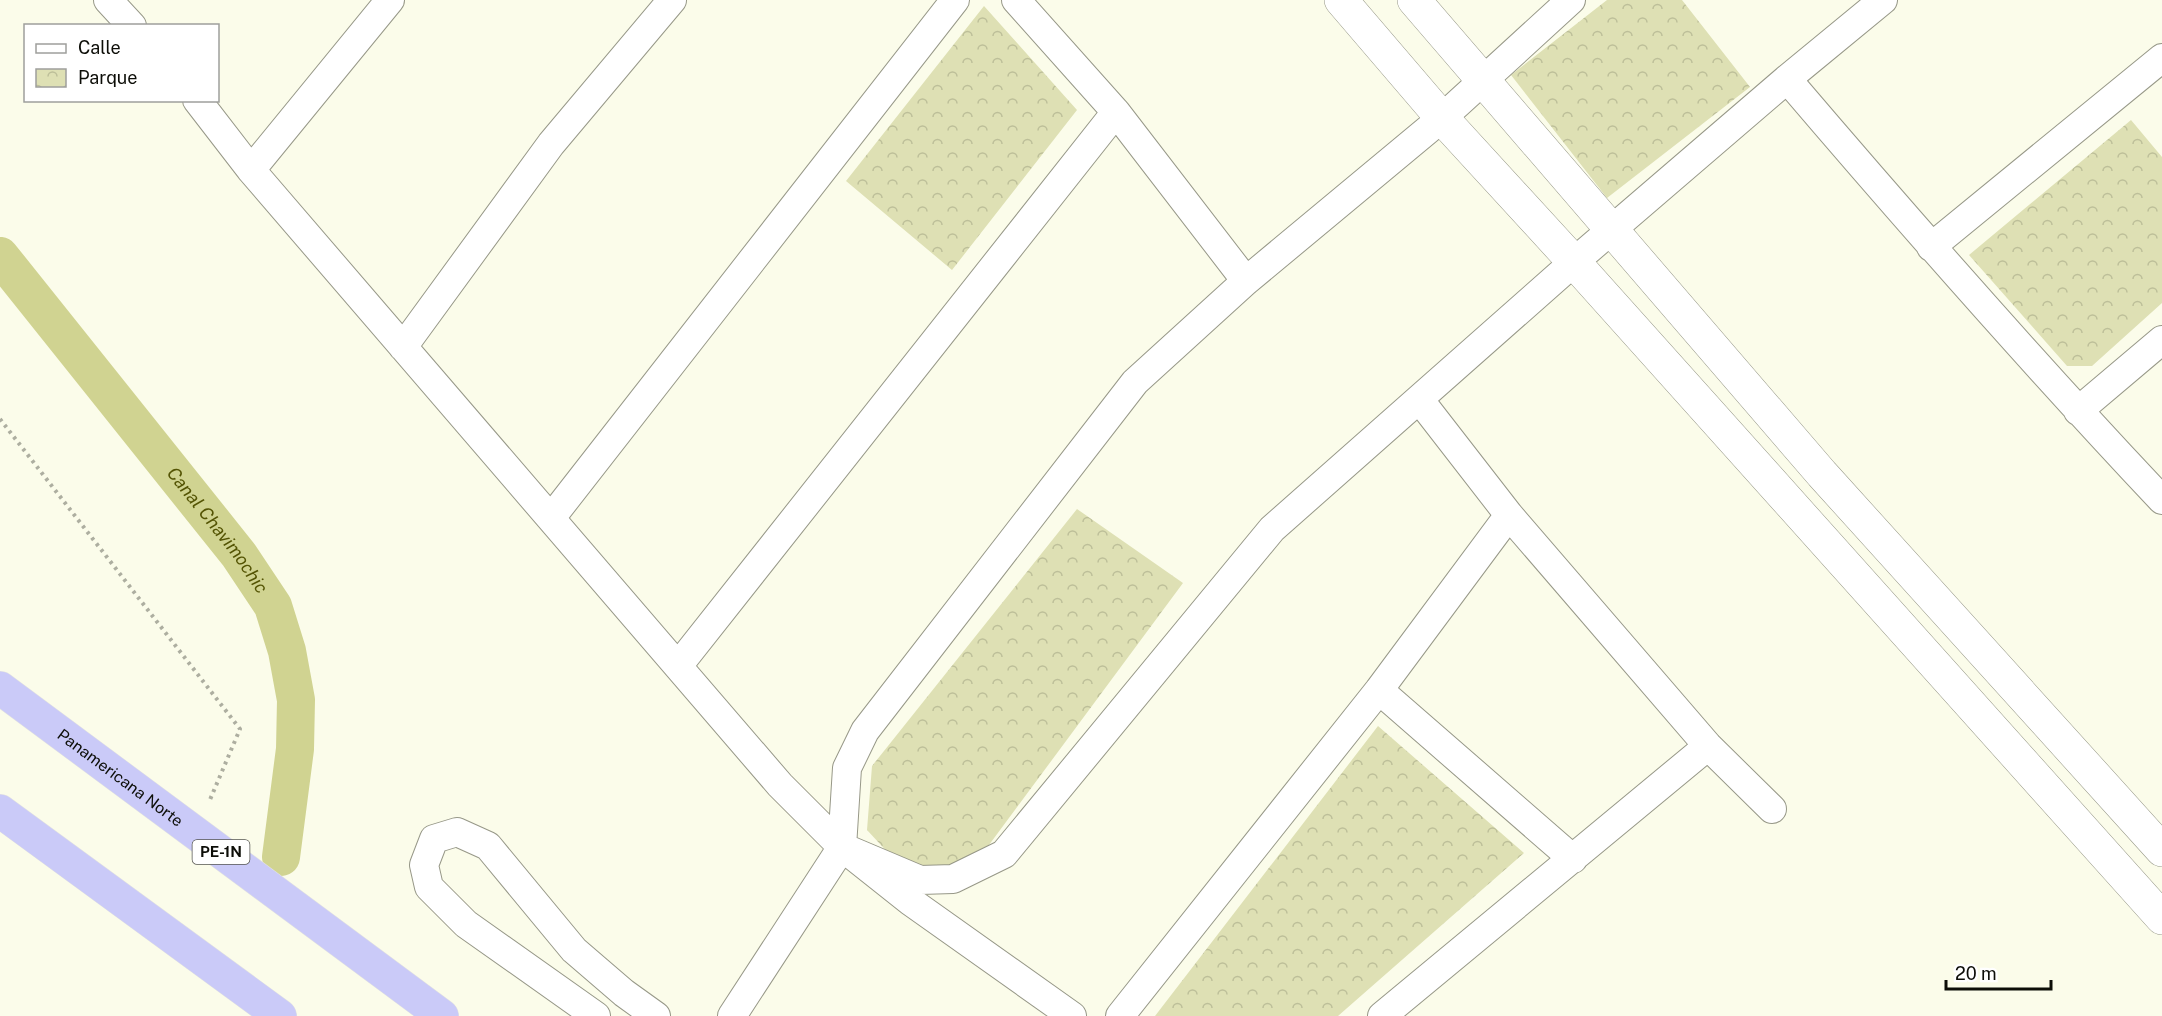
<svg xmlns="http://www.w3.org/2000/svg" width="2162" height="1016" font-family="'Public Sans',sans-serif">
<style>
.park{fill:url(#park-crowns)}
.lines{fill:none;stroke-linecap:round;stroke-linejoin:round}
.canal{stroke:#d0d391;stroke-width:38}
.street-casing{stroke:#979888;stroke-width:30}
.secondary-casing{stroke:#979888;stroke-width:34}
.highway-casing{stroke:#e2e2e1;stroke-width:34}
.path{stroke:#adaea0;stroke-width:4;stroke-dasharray:3 4.5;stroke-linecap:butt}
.street{stroke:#fff;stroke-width:28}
.secondary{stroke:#fff;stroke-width:33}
.highway{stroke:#cacaf8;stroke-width:33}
.labels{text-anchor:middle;stroke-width:6;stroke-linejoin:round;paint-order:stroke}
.shield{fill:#fff;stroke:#565652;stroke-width:1.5}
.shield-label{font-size:15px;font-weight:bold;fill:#0d0e08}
.street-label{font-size:16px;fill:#0d0e08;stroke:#fff}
.water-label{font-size:18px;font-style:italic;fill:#545404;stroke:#fff}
</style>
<defs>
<pattern id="park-crowns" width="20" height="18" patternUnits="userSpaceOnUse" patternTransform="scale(1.5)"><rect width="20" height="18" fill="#dee0b4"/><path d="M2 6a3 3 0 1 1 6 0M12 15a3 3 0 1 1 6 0" fill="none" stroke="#bdbf99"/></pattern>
</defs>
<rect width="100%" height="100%" fill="#fbfcea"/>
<path class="park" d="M1607 0H1682L1750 87 1607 198 1511 75Z
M984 6 1077 110 952 270 846 181Z
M2131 120 2162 157V303L2092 366H2067L1969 255Z
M1077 509 1183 583 969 872H906L867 830 872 766Z
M1378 726 1524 853 1338 1016H1155Z"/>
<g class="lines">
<path class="canal" id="s1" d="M0 256 239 555 273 606 287 651 296 700 295 749 281 857"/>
<g class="street-casing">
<path id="street" d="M108 0 132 26
M1571 0 1442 118 1246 281 1135 382 865 731 847 768 842 847 920 880 953 879 1004 854 1272 529 1574 262 1787 79 1883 0
M1787 79C1909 222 2033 363 2162 500
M197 100 251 170 780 785 842 847 910 901 1072 1016
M1116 112 1246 281
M251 170 390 0
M1931 247 2162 58
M403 347 551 144 672 0
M1419 399 1509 515
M2078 411 2162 340
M551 518 955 0
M678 666 1116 112 1016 0
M1379 690 1573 859
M596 1016 466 924 429 887 424 865 434 839 457 832 488 846 574 950 624 993 656 1016
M732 1016 842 847
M1120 1016 1379 690 1509 515 1708 746 1772 809
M1382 1016 1708 746"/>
</g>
<g class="secondary-casing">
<path id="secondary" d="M1341 0 1442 118 1574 262 2162 918
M1414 0 1822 474 2162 850"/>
</g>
<g class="highway-casing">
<g id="highway">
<path id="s2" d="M0 688 442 1016"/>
<path d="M0 811 280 1016"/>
</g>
</g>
<path class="path" d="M0 419 240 729 209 802"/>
<use href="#street" class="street"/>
<use href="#secondary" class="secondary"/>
<use href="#highway" class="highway"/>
</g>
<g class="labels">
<rect class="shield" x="192.5" y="840" width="57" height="24" rx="4.5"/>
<g class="shield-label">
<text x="221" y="857">PE-1N</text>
</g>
<g class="street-label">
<text dy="6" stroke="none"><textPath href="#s2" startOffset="150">Panamericana Norte</textPath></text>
</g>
<g class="water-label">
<text dy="6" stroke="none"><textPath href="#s1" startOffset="350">Canal Chavimochic</textPath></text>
</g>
</g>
<rect x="24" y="24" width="195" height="78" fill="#ffffff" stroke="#9e9f9c" stroke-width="1.5"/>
<rect x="36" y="44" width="30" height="9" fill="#ffffff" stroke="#9e9f9c" stroke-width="1.5"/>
<text x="78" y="54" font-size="18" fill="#0d0e08">Calle</text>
<rect x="36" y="69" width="30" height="18" fill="url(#park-crowns)" stroke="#9e9f9c" stroke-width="1.5"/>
<text x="78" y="84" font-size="18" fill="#0d0e08">Parque</text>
<path d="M1946 980v9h105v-9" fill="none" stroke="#0d0e08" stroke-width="3"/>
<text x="1955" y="980" font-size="18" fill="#0d0e08" stroke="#ffffff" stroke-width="4.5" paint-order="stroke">20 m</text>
</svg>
